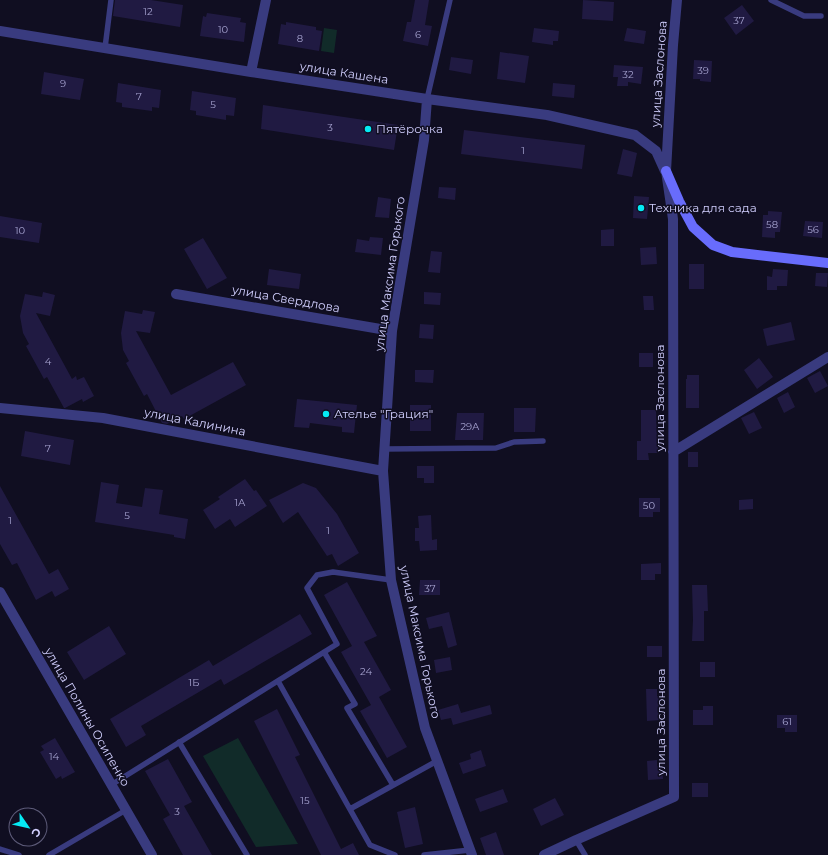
<svg xmlns="http://www.w3.org/2000/svg" width="828" height="855" font-family="Montserrat,sans-serif">
<style>
.green{fill:#112b29}
.building{fill:#201a42}
.lines{fill:none;stroke-linecap:round;stroke-linejoin:round}
.lane{stroke:#393b7f;stroke-width:5.5}
.street{stroke:#393b7f;stroke-width:10}
.secondary{stroke:#686cfc;stroke-width:10}
.poi-dot{fill:#05eaf4;stroke:#100e21;stroke-width:1.5}
.labels{text-anchor:middle;stroke-width:3;stroke-linejoin:round;paint-order:stroke}
.number-label{font-size:10px;fill:#a5a2cf}
.street-label{font-size:12px;fill:#d1cffe;stroke:#100e21}
.poi-label{font-size:12px;fill:#d1cffe;stroke:#100e21;text-anchor:start}
</style>
<rect width="100%" height="100%" fill="#100e21"/>
<path class="green" d="M324 28 337 30 334 53 321 51Z
M238 738 298 844 256 847 203 756Z"/>
<path class="building" d="M115 0H151L183 5 180 27 113 16Z
M415 0H429L425 25 432 26 428 46 403 41 407 22H411Z
M583 0 614 2 613 21 582 19Z
M742 5 754 21 736 35 724 18Z
M207 13 241 18 240 22 246 23 244 42 200 36 203 16 206 17Z
M286 22 316 27V30L322 31 319 51 278 44 281 24 286 25Z
M534 28 559 31 558 41H553V45L532 42Z
M627 28 646 31 644 44 624 41Z
M500 52 529 56 525 83 497 79Z
M451 57 473 60 471 74 449 70Z
M694 60 712 61 711 82 700 81V79H693Z
M614 65 643 67 641 84 628 82V86H617L618 77H613Z
M44 72 84 79 80 100 41 94Z
M118 83 161 90 159 108 152 107V111L122 107V103L116 102Z
M553 83 575 85 574 98 552 96Z
M192 91 236 98 234 116 226 115V120L196 115V111L190 110Z
M263 105 398 125 394 150 261 129Z
M464 130 585 145 582 169 461 154Z
M623 149 637 153 632 177 617 174Z
M439 187 456 188 455 200 438 198Z
M634 196 649 197 647 219 633 218Z
M378 197 391 199 389 218 375 217Z
M768 211 782 212 780 232H775V238L762 237 763 215H768Z
M0 216 42 223 39 243 0 237Z
M805 221 823 222 822 238 803 236Z
M614 229V246H601V230Z
M370 237 383 238 381 255 355 252 357 239 369 241Z
M203 238 227 278 207 289 184 249Z
M656 247 657 264 641 265 640 248Z
M431 251 442 252 440 273 428 272Z
M689 264H704V289H689Z
M269 269 301 274 299 289 267 285Z
M773 269 788 270 787 286H777V290H767V276L772 277Z
M816 273H828L827 287 815 286Z
M43 292 55 295 50 316 36 313 72 379 76 376 77 380 84 377 94 396 83 402 82 399 65 408H64L47 377 44 379 26 346 29 344 23 333 20 316 25 294 42 297Z
M424 292 441 293 440 305 424 304Z
M643 296H653L654 310H644Z
M143 310 155 312 150 333 136 331 171 395 233 362 246 385 184 419 182 416 167 424 162 423 147 394 144 396 126 363 129 361 123 350 121 333 125 311 142 314Z
M791 322 795 340 767 346 763 329Z
M420 324 434 325 433 339 419 338Z
M639 353H653V367H639Z
M759 358 773 377 757 389 744 370Z
M415 370H434L433 383 415 382Z
M820 371 828 386 815 393 807 378Z
M687 375H699V408H686V379H687Z
M788 392 795 407 784 413 777 398Z
M297 399 357 405 354 433 342 432V427L310 423 309 428 294 427Z
M410 405H431V431H410Z
M514 408H536L535 432H514Z
M641 410H656L657 441H658V453H648L649 460H637V441H641Z
M754 412 762 428 749 434 741 418Z
M457 413H484L483 440H455Z
M25 431 74 440 70 465 21 456Z
M688 452H698V467H688Z
M417 466H434V483H424V478H417Z
M245 479 254 491 256 490 267 506 235 527 230 519 215 529 203 510 220 499 218 497Z
M101 482 119 485 116 503 142 507 145 488 163 490 159 514 188 519 185 539 174 537V535L95 522Z
M303 483 316 488 337 514 359 553 338 566 332 554 327 556 298 512 283 523 269 500Z
M0 486 49 574 58 569 69 589 55 597 52 591 36 600 17 563 12 565 0 544Z
M639 498H660V512H653V517H639Z
M753 499V509L739 510V500Z
M431 515 432 540 437 539V550L420 551 419 541H415V528H419L418 516Z
M661 563V574H655V580H641V564Z
M420 580H440V595H419Z
M347 582 377 636 364 642 391 690 379 697 407 747 387 758 360 711 371 705 341 652 352 646 324 595Z
M692 585H707L708 611H704V641H692L693 620Z
M449 612 457 645 448 648 442 626 429 629 426 618Z
M300 614 312 634 224 685 221 679 141 726 146 735 126 747 110 719 209 660 213 666Z
M109 626 126 654 84 680 67 652Z
M647 646H662V657H647Z
M450 657 452 670 436 673 434 660Z
M700 662H715V677H700Z
M646 689H657V696H660V720L647 721Z
M458 704 461 713 490 705 492 714 453 725 451 718 441 720 438 710Z
M703 706H713V725H693V710H703Z
M277 709 300 755 295 757 341 849 353 843 359 855H321L254 721Z
M777 715H797V732H785V728H777Z
M55 738 75 772 62 779 61 776 56 779 40 752 44 750 41 746Z
M481 750 486 766 463 774 459 763 471 759 470 754Z
M168 759 192 802 184 806 212 855H183L163 819 170 815 145 771Z
M657 760V766H662L663 779 648 780 647 761Z
M692 783H708V797H692Z
M503 789 508 802 480 812 475 799Z
M555 798 564 815 541 826 533 809Z
M415 807 423 844 405 848 397 812Z
M496 832 504 855H486L480 838Z"/>
<g class="lines">
<path class="lane" d="M771 0 804 16H821
M105 48 111 0
M427 99 450 0
M385 449 496 448 514 442 543 441
M324 652 355 704 347 708 393 785
M278 681 370 845 395 855
M179 742 247 855
M111 785 337 644 307 588 317 575 333 572 391 580
M350 809 437 761
M576 840 585 855
M0 849 19 855
M49 855 126 810
M424 855 470 850"/>
<path class="street" d="M0 31 251 72 427 99 547 115 635 135 656 151 665 171
M251 72 266 0
M427 99 424 140 392 331 383 471 391 580 425 728 472 855
M176 294 392 331
M0 408 103 418 383 471
M673 452 828 357
M0 592 152 855
M544 855 576 840 674 797 673 219 666 171 673 45 677 0"/>
<path class="secondary" d="M666 171 679 201 693 227 713 245 732 252 828 263"/>
</g>
<g class="poi-dot">
<circle cx="368" cy="129" r="4"/>
<circle cx="641" cy="208" r="4"/>
<circle cx="326" cy="414" r="4"/>
</g>
<g class="labels">
<g class="number-label">
<text x="148" y="15">12</text>
<text x="739" y="24">37</text>
<text x="223" y="33">10</text>
<text x="418" y="38">6</text>
<text x="300" y="42">8</text>
<text x="703" y="74">39</text>
<text x="628" y="78">32</text>
<text x="63" y="87">9</text>
<text x="139" y="100">7</text>
<text x="213" y="108">5</text>
<text x="330" y="131">3</text>
<text x="523" y="154">1</text>
<text x="772" y="228">58</text>
<text x="813" y="233">56</text>
<text x="20" y="234">10</text>
<text x="48" y="365">4</text>
<text x="470" y="430">29А</text>
<text x="48" y="452">7</text>
<text x="240" y="506">1А</text>
<text x="649" y="509">50</text>
<text x="127" y="519">5</text>
<text x="10" y="524">1</text>
<text x="328" y="534">1</text>
<text x="430" y="592">37</text>
<text x="366" y="675">24</text>
<text x="194" y="686">1Б</text>
<text x="787" y="725">61</text>
<text x="54" y="760">14</text>
<text x="305" y="804">15</text>
<text x="177" y="815">3</text>
</g>
<g class="street-label">
<text transform="translate(344 73) rotate(9)" y="4">улица Кашена</text>
<text transform="translate(659 74) rotate(-86)" y="4">улица Заслонова</text>
<text transform="translate(390 274) rotate(-82)" y="4">улица Максима Горького</text>
<text transform="translate(286 299) rotate(10)" y="4">улица Свердлова</text>
<text transform="translate(660 398) rotate(-90)" y="4">улица Заслонова</text>
<text transform="translate(195 422) rotate(11)" y="4">улица Калинина</text>
<text transform="translate(420 642) rotate(78)" y="4">улица Максима Горького</text>
<text transform="translate(87 717) rotate(60)" y="4">улица Полины Осипенко</text>
<text transform="translate(661 722) rotate(-90)" y="4">улица Заслонова</text>
</g>
<g class="poi-label">
<text x="376" y="133">Пятёрочка</text>
<text x="649" y="212">Техника для сада</text>
<text x="334" y="418">Ателье "Грация"</text>
</g>
</g>
<g transform="translate(28 827) rotate(124)"><circle r="19" fill="#100e21" stroke="#5d5b79"/>
<path d="M0-3L7 15L0 10L-7 15Z" fill="#05eaf4"/>
<text y="-6" font-size="11" font-weight="bold" text-anchor="middle" fill="#d1cffe">С</text>
</g>
</svg>
